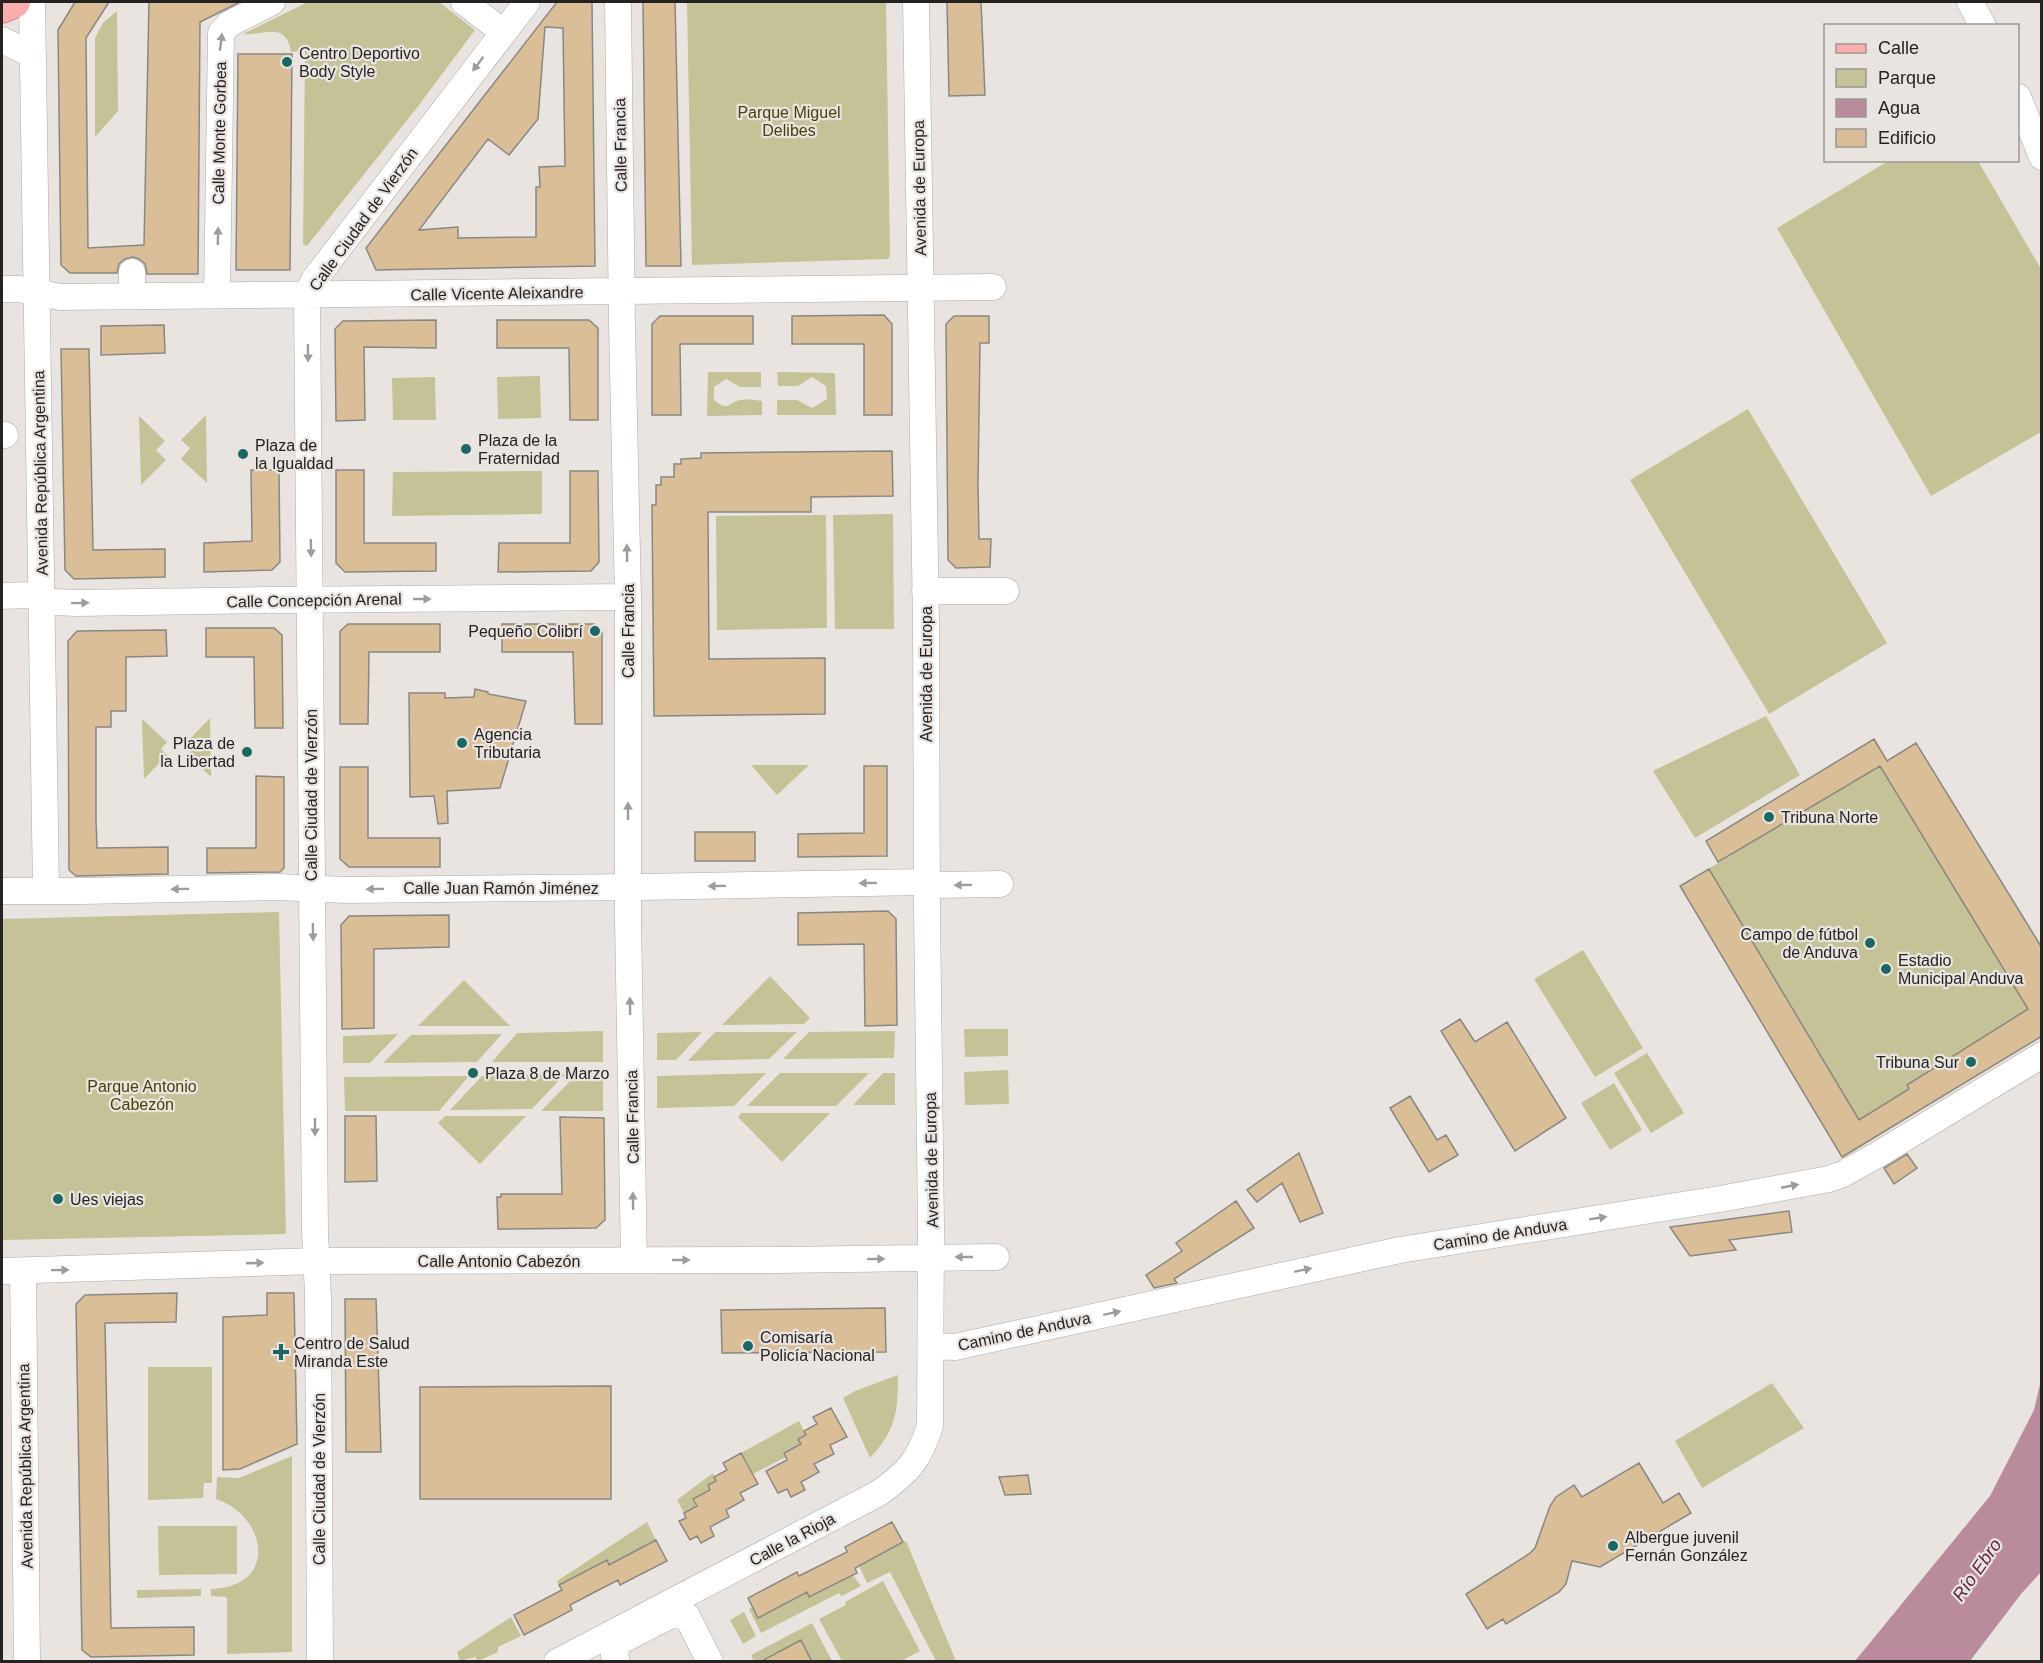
<svg xmlns="http://www.w3.org/2000/svg" width="2043" height="1663" font-family="Arial,sans-serif">
<style>
.green{fill:#c5c297}
.water{fill:#b98b9d}
.building{fill:#d9be97;stroke:#8a8783;stroke-width:1.5;fill-rule:evenodd}
.lines{fill:none;stroke-linecap:round;stroke-linejoin:round}
.minor-casing{stroke:#ada8a5;stroke-width:27}
.major-casing{stroke:#b2595a;stroke-width:33}
.minor{stroke:#fff;stroke-width:26}
.major{stroke:#feadae;stroke-width:32}
.oneway{fill:#9d9c9c}
.poi-dot{fill:#1c6761;stroke:#eae4e1;stroke-width:2}
.labels{text-anchor:middle;stroke-width:4.5;stroke-linejoin:round;paint-order:stroke}
.poi-label{font-size:16px;fill:#252322;stroke:#eae4e1;text-anchor:start}
.park-label{font-size:16px;fill:#474209;stroke:#eae4e1}
.street-label{font-size:16px;fill:#252322;stroke:#eae4e1}
.water-label{font-size:18px;font-style:italic;fill:#5f2541;stroke:#eae4e1}
</style>
<rect width="100%" height="100%" fill="#eae4e1"/>
<path class="green" d="M308 2H439L475 30 416 109 307 246 303 244 305 51 291 52C286 20 263 36 243 34Z
M687 2H886L890 256 888 259 692 265Z
M117 11 118 111 95 137V38L103 23Z
M1890 160 1978 161 2041 269V432L1931 496 1777 228Z
M708 372H761V387H740L726 379 714 387V400C729 412 726 403 741 400 747 399 756 400 762 401V415L707 416Z
M777 372 835 373 836 415H777V400H797L812 408 827 399 826 386 812 377 798 386H778Z
M540 376 541 418 498 419 497 377Z
M435 377 436 420H393L392 378Z
M1748 409 1887 643 1769 714 1630 480Z
M206 415 207 483 181 459 190 448 181 440Z
M139 416 165 441 156 450 166 460 141 485Z
M542 471V514L392 516 393 472Z
M893 514 894 629H835L833 515Z
M826 515 827 628 717 630 716 516Z
M1766 716 1800 775 1695 838 1653 771Z
M210 718 211 777 188 755 193 748 187 742Z
M142 719 167 742 161 749 167 755 144 779Z
M1916 743 2041 1036 1843 1158 1680 886Z
M751 765H809L777 795Z
M279 912 286 1234 2 1240V919Z
M1583 950 1643 1048 1595 1077 1534 979Z
M770 976 810 1018 804 1024 722 1025Z
M464 980 510 1026H418Z
M964 1029H1008V1056L965 1057Z
M603 1031V1062H492L517 1033Z
M895 1031 894 1058 783 1059 809 1032Z
M702 1032 676 1060H657V1033Z
M715 1032H797L769 1059 688 1061Z
M398 1034 370 1063H343V1036Z
M502 1034 477 1062 383 1063 411 1035Z
M1647 1053 1684 1113 1651 1133 1614 1073Z
M1008 1070 1009 1104 965 1105 964 1072Z
M766 1073 734 1106 657 1108V1076Z
M780 1073H869L836 1106H747Z
M883 1073H895V1105H853Z
M565 1074 532 1109 450 1110 482 1076Z
M469 1076 439 1111H345L344 1077Z
M575 1076H603V1111H541Z
M1614 1083 1642 1130 1610 1150 1581 1103Z
M741 1113H830L782 1162 738 1117Z
M445 1116H526L480 1164 438 1123Z
M148 1367H212V1483H204L203 1498 148 1500Z
M898 1375C898 1412 896 1430 870 1458L843 1398 855 1391Z
M1772 1383 1804 1428 1702 1488 1675 1441Z
M799 1421 806 1435 798 1439 801 1444 784 1453 786 1457 753 1474 741 1453Z
M292 1456V1652L227 1654V1597L211 1596V1589C280 1587 266 1515 216 1499L217 1477 239 1478Z
M713 1473 716 1481C707 1496 700 1505 684 1513L677 1500Z
M647 1522 656 1540 609 1565 607 1560 559 1585 557 1581Z
M158 1526H237V1574L159 1575Z
M906 1541 956 1661H936L890 1572 867 1583 859 1566Z
M853 1575 861 1586 842 1596 839 1593 761 1633 749 1609 753 1607 758 1617 807 1592 810 1597Z
M883 1581 920 1651 901 1661H842L819 1619 846 1605 845 1602Z
M201 1589V1596L137 1598V1590Z
M744 1612 756 1636 743 1644 730 1620Z
M511 1617 521 1636 498 1647V1652L478 1661 475 1657 460 1661 457 1652Z
M812 1623 832 1661H812L801 1640 760 1661H754L751 1655Z"/>
<path class="water" d="M2041 1380V1572L2021 1594 1970 1661H1855L1990 1496 2034 1410Z"/>
<path class="building" d="M75 2H109L86 38 88 248 144 245 149 2H240L200 22 198 274H147L145 264 139 259 133 257 125 259 119 264 117 273H70L61 265 58 30Z
M557 2H592L595 266 376 270 366 248ZM545 27 563 28 565 166 539 167 540 187H536V237L458 238V227L419 230 488 139 509 155 538 119Z
M643 2H675L681 266H646Z
M947 2H981L985 95 949 96Z
M238 54H292L290 270H236Z
M884 315 892 324V415H864V344H792V316Z
M660 316H753V344H680L681 415H652V324Z
M954 316H989V343H980L978 485 979 539H991L990 567 956 568 948 560 946 324Z
M436 320V348L364 347 365 420 336 421 335 329 343 321Z
M497 320H589L598 328V420H570L569 348H497Z
M164 325 165 353 101 355V326Z
M61 349H89L93 550 165 549V577L74 579 65 570Z
M892 451 893 496 811 497V512H708L709 659 825 658V714L654 716 652 505H656V485H661V477H674V464H681V459L701 458V453Z
M251 470H279L280 562 272 570 204 572V543L252 541Z
M336 470H364V543H436V571L345 572 336 563Z
M570 471H598L599 562 591 571 498 572 499 543H570Z
M348 624H440V652H369L368 724H340V631Z
M502 624H594L602 632V724H575L573 652H502Z
M206 628H274L282 635 283 728H255L254 657H206Z
M166 630 167 656 126 657V711H111V727H96V820L97 848 168 847V874L76 876 69 870 68 641 77 631Z
M475 689 488 692V694L526 701 500 788 447 791 448 823 438 824 434 796 410 797 409 693H445V698L474 697Z
M1874 739 1887 761 1916 743 2042 948V1036L1842 1157 1680 886 1709 869 1859 1120 1909 1089 1907 1085 2028 1009 1880 766 1718 862 1706 841Z
M864 766H887V856L798 857V834L864 833Z
M340 767H368V838H440V867H349L340 859Z
M256 776 284 777V868L280 872 207 873V848H256Z
M695 832H755V861H695Z
M888 911 896 919 897 1025 865 1026 864 944 798 945V913Z
M449 915V947L374 949V1028L342 1029 341 925 349 916Z
M1460 1019 1475 1042 1507 1022 1566 1118 1515 1151 1441 1031Z
M1410 1096 1437 1140 1446 1135 1458 1155 1429 1172 1390 1108Z
M345 1116H376L377 1181 345 1182Z
M560 1117 604 1118 605 1220 596 1228 498 1229 497 1197H501V1194H562Z
M1299 1153 1323 1213 1300 1222 1282 1183 1257 1202 1247 1190Z
M1907 1154 1917 1168 1894 1184 1884 1168Z
M1236 1201 1254 1228 1174 1279 1177 1283 1154 1288 1146 1275 1182 1251 1176 1243Z
M1789 1211 1792 1232 1729 1240 1736 1250 1690 1256 1670 1227Z
M177 1293 176 1322 105 1323 111 1628 194 1627V1655L91 1657 82 1650 76 1304 85 1295Z
M267 1293H294L297 1444 240 1469 223 1470V1317L267 1315Z
M345 1299H376L381 1452H346Z
M885 1308 886 1352 722 1353 721 1310Z
M611 1386V1499H420V1387Z
M831 1408 847 1437 830 1445 834 1454 814 1464 819 1472 801 1482 805 1490 791 1497 787 1489 778 1493 766 1471 787 1460 784 1453 801 1444 798 1439 806 1435 804 1431 817 1424 813 1417Z
M741 1453 758 1484 740 1493 744 1500 726 1510 729 1517 710 1527 714 1536 701 1543 697 1536 690 1540 679 1521 686 1518 684 1513 697 1506 693 1499 710 1490 708 1485 716 1481 714 1477 727 1470 723 1463Z
M1639 1463 1663 1503 1679 1493 1691 1513 1600 1567 1572 1561 1566 1584 1559 1592 1506 1624 1503 1619 1487 1629 1466 1594 1529 1554 1535 1548 1550 1506 1556 1497 1574 1485 1582 1497Z
M1028 1475 1031 1494 1005 1495 999 1477Z
M892 1522 903 1542 855 1568 857 1573 809 1597 807 1592 758 1618 748 1598 797 1572 799 1576 847 1552 845 1547Z
M656 1540 667 1561 620 1585 618 1580 591 1594 570 1605 572 1610 524 1635 514 1615 562 1590 559 1585 607 1560 609 1565Z
M801 1640 812 1662H760Z"/>
<g class="lines">
<g class="minor-casing">
<path id="minor" d="M32 2 46 890
M464 2 503 32
M618 2 622 326 628 597V920L634 1260
M1970 2 1983 26
M2 40 33 55
M2018 97 2042 157
M132 287V272
M2 289H19L60 297 993 287
M217 295 221 33 229 24 272 2
M2 435H5
M925 591H1006
M2 596 30 595 54 602 76 603 270 600 628 597
M2 891H82L277 887 346 890 639 887 927 882 936 885 1000 884
M2 1271 316 1261 778 1260 996 1257
M23 1271 27 1662
M932 1346 955 1347 1400 1250 1720 1199 1829 1179 1843 1174 1877 1155 2042 1055
M320 1662 318 1295 315 1232 307 295 314 280 527 2
M557 1662 879 1493C908 1472 919 1461 930 1426L931 1226 927 911 926 624 916 2
M617 1662 614 1655 619 1642 673 1614 687 1616 710 1662"/>
</g>
<g class="major-casing">
<path id="major" d="M2 7 14 2"/>
</g>
<use href="#minor" class="minor"/>
<use href="#major" class="major"/>
</g>
<defs><path id="oneway-solid" d="M-6-.8H1V-3.2L6.5 0L1 3.2V.8H-6Z" transform="scale(1.5)"/></defs>
<g class="oneway">
<use href="#oneway-solid" transform="translate(221 42) rotate(-83)"/>
<use href="#oneway-solid" transform="translate(478 64) rotate(127)"/>
<use href="#oneway-solid" transform="translate(218 236) rotate(-89)"/>
<use href="#oneway-solid" transform="translate(308 353) rotate(89)"/>
<use href="#oneway-solid" transform="translate(311 548) rotate(89)"/>
<use href="#oneway-solid" transform="translate(627 553) rotate(-91)"/>
<use href="#oneway-solid" transform="translate(422 599)"/>
<use href="#oneway-solid" transform="translate(80 603) rotate(-1)"/>
<use href="#oneway-solid" transform="translate(628 811) rotate(-90)"/>
<use href="#oneway-solid" transform="translate(868 883) rotate(179)"/>
<use href="#oneway-solid" transform="translate(963 885) rotate(179)"/>
<use href="#oneway-solid" transform="translate(717 886) rotate(179)"/>
<use href="#oneway-solid" transform="translate(180 889) rotate(179)"/>
<use href="#oneway-solid" transform="translate(375 889) rotate(179)"/>
<use href="#oneway-solid" transform="translate(313 932) rotate(89)"/>
<use href="#oneway-solid" transform="translate(630 1006) rotate(-91)"/>
<use href="#oneway-solid" transform="translate(315 1127) rotate(90)"/>
<use href="#oneway-solid" transform="translate(1790 1186) rotate(-11)"/>
<use href="#oneway-solid" transform="translate(633 1201) rotate(-91)"/>
<use href="#oneway-solid" transform="translate(1598 1218) rotate(-9)"/>
<use href="#oneway-solid" transform="translate(964 1257) rotate(180)"/>
<use href="#oneway-solid" transform="translate(876 1259) rotate(-1)"/>
<use href="#oneway-solid" transform="translate(681 1260)"/>
<use href="#oneway-solid" transform="translate(255 1263) rotate(-2)"/>
<use href="#oneway-solid" transform="translate(60 1270) rotate(-1)"/>
<use href="#oneway-solid" transform="translate(1303 1270) rotate(-12)"/>
<use href="#oneway-solid" transform="translate(1112 1313) rotate(-12)"/>
</g>
<g class="poi-dot">
<circle cx="287" cy="62" r="6"/>
<circle cx="466" cy="449" r="6"/>
<circle cx="243" cy="454" r="6"/>
<circle cx="595" cy="631" r="6"/>
<circle cx="462" cy="743" r="6"/>
<circle cx="247" cy="752" r="6"/>
<circle cx="1769" cy="817" r="6"/>
<circle cx="1870" cy="943" r="6"/>
<circle cx="1886" cy="969" r="6"/>
<circle cx="1971" cy="1062" r="6"/>
<circle cx="473" cy="1073" r="6"/>
<circle cx="58" cy="1199" r="6"/>
<circle cx="748" cy="1346" r="6"/>
<path d="M278 1343h6v6h6v6h-6v6h-6v-6h-6v-6h6z"/>
<circle cx="1613" cy="1546" r="6"/>
</g>
<g class="labels">
<g class="poi-label">
<text x="299" y="59">Centro Deportivo<tspan x="299" dy="18">Body Style</tspan></text>
<text x="478" y="446">Plaza de la<tspan x="478" dy="18">Fraternidad</tspan></text>
<text x="255" y="451">Plaza de<tspan x="255" dy="18">la Igualdad</tspan></text>
<text x="583" y="637" text-anchor="end">Pequeño Colibrí</text>
<text x="474" y="740">Agencia<tspan x="474" dy="18">Tributaria</tspan></text>
<text x="235" y="749" text-anchor="end">Plaza de<tspan x="235" dy="18">la Libertad</tspan></text>
<text x="1781" y="823">Tribuna Norte</text>
<text x="1858" y="940" text-anchor="end">Campo de fútbol<tspan x="1858" dy="18">de Anduva</tspan></text>
<text x="1898" y="966">Estadio<tspan x="1898" dy="18">Municipal Anduva</tspan></text>
<text x="1959" y="1068" text-anchor="end">Tribuna Sur</text>
<text x="485" y="1079">Plaza 8 de Marzo</text>
<text x="70" y="1205">Ues viejas</text>
<text x="760" y="1343">Comisaría<tspan x="760" dy="18">Policía Nacional</tspan></text>
<text x="294" y="1349">Centro de Salud<tspan x="294" dy="18">Miranda Este</tspan></text>
<text x="1625" y="1543">Albergue juvenil<tspan x="1625" dy="18">Fernán González</tspan></text>
</g>
<g class="park-label">
<text x="789" y="118">Parque Miguel<tspan x="789" dy="18">Delibes</tspan></text>
<text x="142" y="1092">Parque Antonio<tspan x="142" dy="18">Cabezón</tspan></text>
</g>
<g class="street-label">
<text transform="translate(219 133) rotate(-89)" y="6">Calle Monte Gorbea</text>
<text transform="translate(620 145) rotate(-91)" y="6">Calle Francia</text>
<text transform="translate(919 188) rotate(-91)" y="6">Avenida de Europa</text>
<text transform="translate(363 219) rotate(-54)" y="6">Calle Ciudad de Vierzón</text>
<text transform="translate(497 293) rotate(-1)" y="6">Calle Vicente Aleixandre</text>
<text transform="translate(40 473) rotate(-91)" y="6">Avenida República Argentina</text>
<text transform="translate(314 600) rotate(-1)" y="6">Calle Concepción Arenal</text>
<text transform="translate(628 631) rotate(-90)" y="6">Calle Francia</text>
<text transform="translate(926 674) rotate(-90)" y="6">Avenida de Europa</text>
<text transform="translate(311 795) rotate(-90)" y="6">Calle Ciudad de Vierzón</text>
<text x="501" y="894">Calle Juan Ramón Jiménez</text>
<text transform="translate(632 1117) rotate(-91)" y="6">Calle Francia</text>
<text transform="translate(931 1160) rotate(-91)" y="6">Avenida de Europa</text>
<text transform="translate(1500 1234) rotate(-9)" y="6">Camino de Anduva</text>
<text x="499" y="1267">Calle Antonio Cabezón</text>
<text transform="translate(1024 1331) rotate(-12)" y="6">Camino de Anduva</text>
<text transform="translate(25 1466) rotate(-91)" y="6">Avenida República Argentina</text>
<text transform="translate(319 1479) rotate(-90)" y="6">Calle Ciudad de Vierzón</text>
<text transform="translate(792 1539) rotate(-28)" y="6">Calle la Rioja</text>
</g>
<g class="water-label">
<text transform="translate(1977 1570) rotate(-55)" y="6">Río Ebro</text>
</g>
</g>
<rect width="2043" height="1663" fill="none" stroke="#252322" stroke-width="6"/>
<rect x="1824" y="24" width="195" height="138" fill="#eae4e1" stroke="#9b9795" stroke-width="1.5"/>
<rect x="1836" y="44" width="30" height="9" fill="#feadae" stroke="#9b9795" stroke-width="1.5"/>
<text x="1878" y="54" font-size="18" fill="#252322">Calle</text>
<rect x="1836" y="69" width="30" height="18" fill="#c5c297" stroke="#9b9795" stroke-width="1.5"/>
<text x="1878" y="84" font-size="18" fill="#252322">Parque</text>
<rect x="1836" y="99" width="30" height="18" fill="#b98b9d" stroke="#9b9795" stroke-width="1.5"/>
<text x="1878" y="114" font-size="18" fill="#252322">Agua</text>
<rect x="1836" y="129" width="30" height="18" fill="#d9be97" stroke="#9b9795" stroke-width="1.5"/>
<text x="1878" y="144" font-size="18" fill="#252322">Edificio</text>
</svg>
